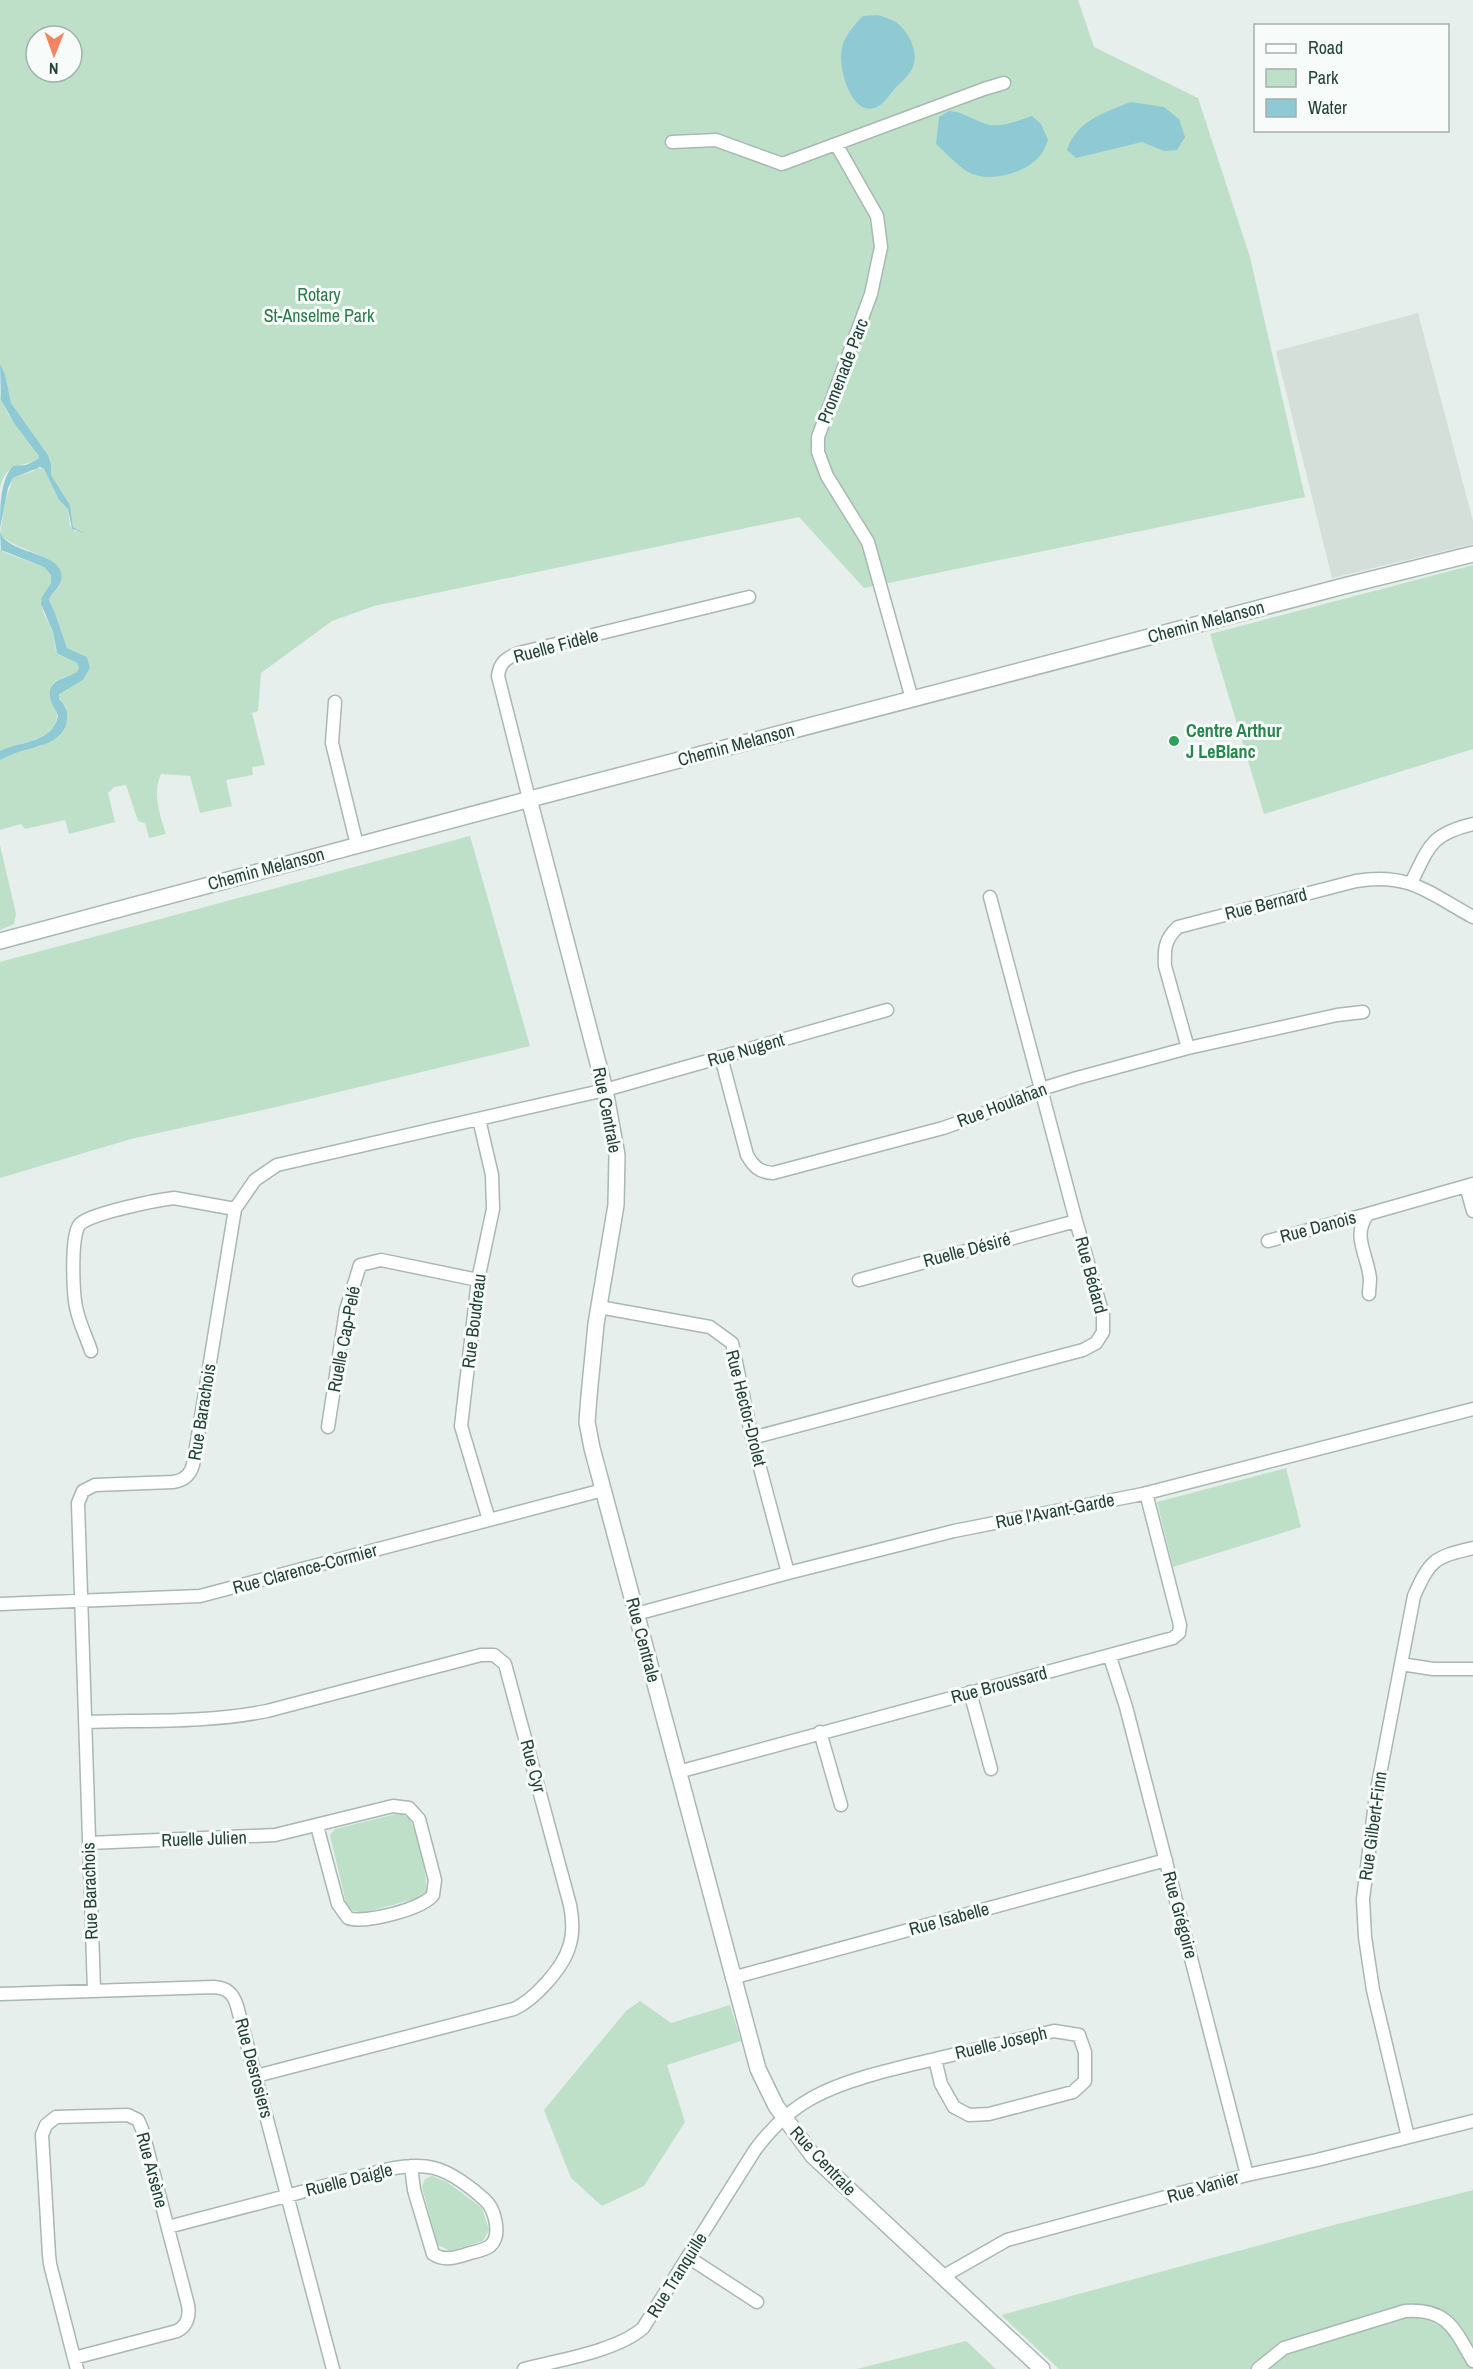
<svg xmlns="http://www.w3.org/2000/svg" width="1473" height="2369" font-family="'Archivo Narrow',sans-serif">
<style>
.built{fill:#d4dfda}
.green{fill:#bfe0c8;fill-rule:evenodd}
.water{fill:#8ec9d4}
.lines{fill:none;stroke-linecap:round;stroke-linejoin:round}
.minor-casing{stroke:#a8b8b2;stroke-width:15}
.tertiary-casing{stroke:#a8b8b2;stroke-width:18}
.minor{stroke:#fff;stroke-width:12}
.tertiary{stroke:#fff;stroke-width:15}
.leisure-dot{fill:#2e9e5b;stroke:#f7fbf9;stroke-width:2}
.labels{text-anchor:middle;stroke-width:6;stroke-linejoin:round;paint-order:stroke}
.park-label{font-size:18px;fill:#2d7a4b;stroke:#f7fbf9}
.street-label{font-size:18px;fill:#24423a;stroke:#f7fbf9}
.leisure-label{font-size:18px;font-weight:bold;fill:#27864d;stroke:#f7fbf9;text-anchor:start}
</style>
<rect width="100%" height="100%" fill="#e6efeb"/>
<path class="built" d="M1418 313 1473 521V544L1332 578 1276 351Z"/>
<path class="green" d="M0 0H1078L1094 47 1198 98 1250 257 1305 497 864 588 799 517 374 606 332 621 261 673 258 711 252 713 265 765 252 767 253 775 226 780 232 806 200 813 190 776 161 774C152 793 160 815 166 834L149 838 145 823 138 821 126 785 114 787 108 793 115 822 69 834 65 820 25 829 21 824 0 830V760L18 752 41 746 67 708 59 699V693L83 680 90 668 87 657 67 648 55 613 49 600C51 593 60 589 61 581 66 554 14 552 0 534L5 502 13 478 33 471 36 468 44 469 59 500 68 509 70 526 75 531H82L73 527 70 505 51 475V464L48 455 11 403 5 374 0 364ZM36 36H72V72H36Z
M0 392C3 417 28 435 39 456L38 459C19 469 7 461 0 488Z
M0 549 6 553 44 567 51 575V584L42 597 43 612 53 632 56 651 77 663 80 668 78 672C68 677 56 677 51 688 53 697 57 707 57 716 58 740 16 743 0 751Z
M1473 565V749L1264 814 1210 634Z
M470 836 530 1046 272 1108 131 1139 0 1178V962Z
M0 845 16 914 14 924 0 930Z
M1286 1468 1301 1527 1173 1567 1157 1502Z
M400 1813C405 1815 409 1817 411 1822 417 1833 429 1881 426 1892L418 1898 363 1913 351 1910 346 1903 330 1835 335 1829Z
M640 2001 671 2023 730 2005 741 2041 667 2065 685 2122 644 2186 602 2206 571 2178 544 2110 626 2011Z
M432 2176 447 2182 482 2208 489 2230 483 2241 450 2251 438 2245 422 2187 425 2179Z
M1473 2190V2369H1059L1001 2315 1341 2223Z
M966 2341 996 2369H857Z"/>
<path class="water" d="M878 15C884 17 891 19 896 22 911 34 922 57 909 74 905 79 900 83 896 87 890 94 885 103 877 107 857 116 846 87 843 73 837 46 845 35 863 16Z
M1131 102 1164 107 1179 119 1185 137 1177 150 1164 151 1142 142 1076 158 1067 150C1076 121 1105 112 1131 102Z
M949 111C964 111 975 122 990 125 1003 127 1019 120 1032 116L1041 124 1048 140C1046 145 1044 150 1042 153 1028 173 990 184 968 172 957 165 946 153 936 144L939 117Z
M0 364 5 374 11 403 48 455 51 464V475L70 505 73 527 85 533 72 529 68 509 59 500 44 469 40 467 13 478 8 488 0 528C0 508 0 480 13 466L26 465 38 459 39 456 14 423 1 400Z
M0 532C9 556 68 551 61 581 59 589 51 593 49 600L55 613 67 648 87 657 90 668 83 680 59 694V699C66 706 68 711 67 720 64 742 39 746 22 751 14 753 7 757 0 760V751C20 741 53 743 58 716 56 709 51 704 50 697 48 679 65 679 77 672L79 668 77 663 57 653 53 632 41 604 42 597 51 583V575L44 567 1 550Z"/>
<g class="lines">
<g class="minor-casing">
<path id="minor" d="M672 142 716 140 782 164 984 89 1004 83
M836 144 877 216 881 247 871 294 818 437V452L827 476 868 542 912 699
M335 702 332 743 357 845
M529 799 498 676C500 662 506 658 519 653L749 597
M1411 883C1429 847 1430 834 1473 824
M1188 1048 1165 966C1164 949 1165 939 1178 927L1356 881C1409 872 1429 893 1473 917
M721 1057 747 1155C754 1167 759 1172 773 1173L943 1128 983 1114 1041 1089 1077 1078 1188 1048 1337 1015 1363 1012
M479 1119 492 1175 493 1209 478 1280 461 1426 489 1520
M1466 1186 1473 1211
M1268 1241 1368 1214
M859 1280 1076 1221
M1369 1294C1369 1289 1370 1284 1370 1279 1368 1255 1351 1236 1368 1214L1473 1184
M599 1307 710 1327 732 1343 752 1438 788 1573
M91 1351C87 1338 80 1325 77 1311 73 1297 70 1234 80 1224 92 1213 157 1200 174 1198L235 1209
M328 1427 346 1310 360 1265 381 1260 478 1280
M752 1438 1083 1350 1096 1343 1103 1332V1315L1076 1221 990 897
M0 1604 200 1596 603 1490
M636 1614 788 1573 954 1531 1143 1494 1473 1409
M1110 1657 1126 1707 1247 2175
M1401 1664 1433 1669H1473
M970 1692 991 1769
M85 1722C145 1720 207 1723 267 1711L481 1655H494L505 1664 570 1905C573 1920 574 1933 569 1947 563 1968 534 2000 514 2009L256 2076
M820 1732 841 1805
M678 1772 1173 1638 1179 1633 1180 1625 1146 1493
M89 1843 275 1835 393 1806 409 1808 419 1819 435 1880 433 1895C423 1909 364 1924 348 1918L338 1904 317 1826
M732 1978 1166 1860
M94 1991 78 1503 83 1491 95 1485 173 1482C186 1480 192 1473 194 1460L235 1209 255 1180 277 1165 605 1090 887 1010
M0 1994 214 1987C227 1988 233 1993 237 2006L333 2369
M1408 2137 1373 1990 1365 1937 1363 1899 1376 1795 1414 1596C1430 1560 1434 1557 1473 1548
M168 2227 389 2169C404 2166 419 2164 434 2168 451 2172 472 2188 485 2200 495 2209 502 2236 490 2246 483 2251 472 2252 464 2255 453 2258 444 2261 433 2254L414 2190 411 2166
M688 2257 757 2302
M942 2277 1007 2240 1247 2175 1317 2160 1473 2121
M74 2358 177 2331C187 2326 190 2316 188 2305L142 2129 138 2120 128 2115 56 2117 46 2125 42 2135 49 2255 50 2264 74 2358 77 2369
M524 2369C559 2360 617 2351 643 2328L755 2150C770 2130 790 2110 812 2098 846 2079 897 2068 935 2059L1054 2031 1079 2035 1085 2052V2081L1073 2092 989 2114 969 2115 954 2107 941 2084 935 2059
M1258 2369 1284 2348 1405 2311C1447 2308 1454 2328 1473 2361"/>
</g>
<g class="tertiary-casing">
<path id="tertiary" d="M529 799 605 1090 617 1155 616 1205 596 1324 589 1396 587 1422 592 1448 758 2069 776 2106 813 2156 1042 2369
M0 941 534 798 1344 586 1473 554"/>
</g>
<use href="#minor" class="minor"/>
<use href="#tertiary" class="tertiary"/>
</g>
<circle class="leisure-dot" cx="1174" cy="741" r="6"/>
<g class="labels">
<g class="park-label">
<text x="319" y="301">Rotary<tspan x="319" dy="21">St-Anselme Park</tspan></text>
</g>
<g class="street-label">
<text transform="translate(843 371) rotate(-69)" y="6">Promenade Parc</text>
<text transform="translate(1206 622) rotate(-15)" y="6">Chemin Melanson</text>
<text transform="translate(556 646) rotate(-15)" y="6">Ruelle Fidèle</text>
<text transform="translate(736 745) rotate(-15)" y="6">Chemin Melanson</text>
<text transform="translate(266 869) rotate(-15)" y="6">Chemin Melanson</text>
<text transform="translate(1266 904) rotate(-14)" y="6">Rue Bernard</text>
<text transform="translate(746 1050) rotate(-16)" y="6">Rue Nugent</text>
<text transform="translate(1002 1105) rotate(-21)" y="6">Rue Houlahan</text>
<text transform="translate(607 1110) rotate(79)" y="6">Rue Centrale</text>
<text transform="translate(1318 1227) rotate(-15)" y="6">Rue Danois</text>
<text transform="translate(967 1250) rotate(-15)" y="6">Ruelle Désiré</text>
<text transform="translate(1091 1275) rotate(75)" y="6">Rue Bédard</text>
<text transform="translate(474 1321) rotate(-83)" y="6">Rue Boudreau</text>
<text transform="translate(344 1339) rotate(-79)" y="6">Ruelle Cap-Pelé</text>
<text transform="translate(746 1408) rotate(76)" y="6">Rue Hector-Drolet</text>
<text transform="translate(202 1412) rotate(-81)" y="6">Rue Barachois</text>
<text transform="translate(1055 1511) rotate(-11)" y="6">Rue l'Avant-Garde</text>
<text transform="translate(305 1569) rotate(-15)" y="6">Rue Clarence-Cormier</text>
<text transform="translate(643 1640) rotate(75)" y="6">Rue Centrale</text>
<text transform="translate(999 1685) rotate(-15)" y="6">Rue Broussard</text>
<text transform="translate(533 1766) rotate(75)" y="6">Rue Cyr</text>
<text transform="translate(1373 1826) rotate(-82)" y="6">Rue Gilbert-Finn</text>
<text transform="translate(204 1839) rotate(-2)" y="6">Ruelle Julien</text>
<text transform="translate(90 1891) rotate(-92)" y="6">Rue Barachois</text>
<text transform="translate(1180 1915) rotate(75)" y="6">Rue Grégoire</text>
<text transform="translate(949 1919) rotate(-15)" y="6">Rue Isabelle</text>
<text transform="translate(1001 2043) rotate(-13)" y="6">Ruelle Joseph</text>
<text transform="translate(254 2068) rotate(75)" y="6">Rue Desrosiers</text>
<text transform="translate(823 2161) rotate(47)" y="6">Rue Centrale</text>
<text transform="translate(152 2170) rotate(75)" y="6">Rue Arsène</text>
<text transform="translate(349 2180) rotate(-14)" y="6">Ruelle Daigle</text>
<text transform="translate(1203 2187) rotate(-16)" y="6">Rue Vanier</text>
<text transform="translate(677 2275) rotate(-58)" y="6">Rue Tranquille</text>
</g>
<g class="leisure-label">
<text x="1186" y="737">Centre Arthur<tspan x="1186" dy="21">J LeBlanc</tspan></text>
</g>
</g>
<rect x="1254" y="24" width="195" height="108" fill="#f7fbf9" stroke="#a3b1ad" stroke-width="1.5"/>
<rect x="1266" y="44" width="30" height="9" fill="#ffffff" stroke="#a3b1ad" stroke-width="1.5"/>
<text x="1308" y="54" font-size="18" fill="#24423a">Road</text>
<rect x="1266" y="69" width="30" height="18" fill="#bfe0c8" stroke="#a3b1ad" stroke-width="1.5"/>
<text x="1308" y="84" font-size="18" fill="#24423a">Park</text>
<rect x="1266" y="99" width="30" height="18" fill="#8ec9d4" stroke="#a3b1ad" stroke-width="1.5"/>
<text x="1308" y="114" font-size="18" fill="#24423a">Water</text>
<g transform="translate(54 54) rotate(181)"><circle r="28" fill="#f7fbf9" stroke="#a3b1ad" stroke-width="1.5"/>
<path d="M0-4.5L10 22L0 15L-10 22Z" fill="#f4845f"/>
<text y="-9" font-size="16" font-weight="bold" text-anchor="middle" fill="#24423a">N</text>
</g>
</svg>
